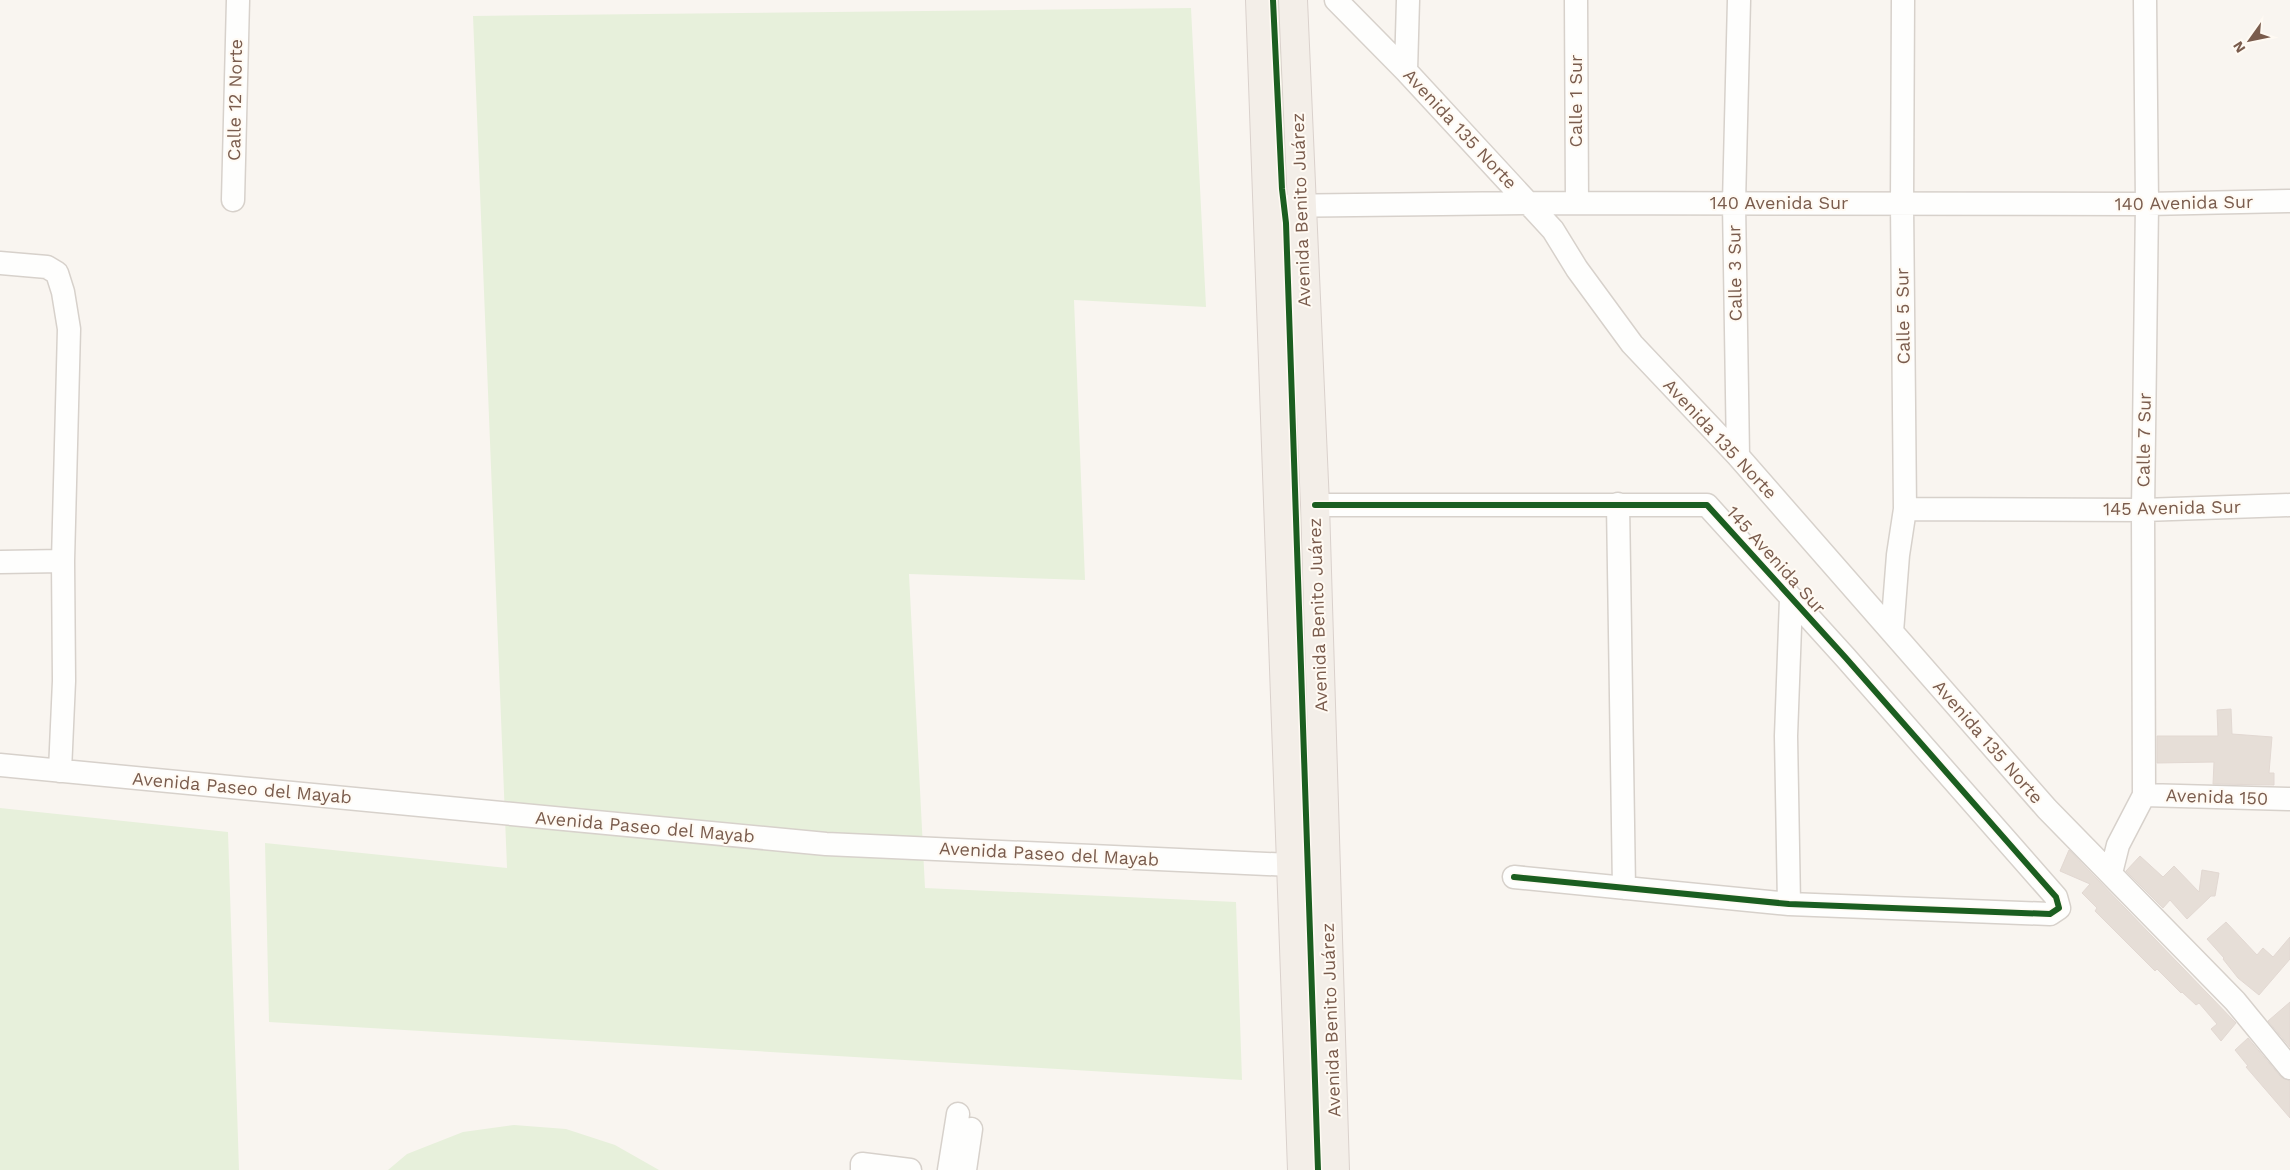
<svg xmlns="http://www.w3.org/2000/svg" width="2290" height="1170" font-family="'Work Sans',sans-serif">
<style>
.green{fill:#e7f0db}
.building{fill:#e6ded7;stroke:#e2d8d2}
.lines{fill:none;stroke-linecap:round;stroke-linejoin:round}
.minor-casing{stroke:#d7d1cb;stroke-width:25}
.major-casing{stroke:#dad1cc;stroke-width:30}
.minor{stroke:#fefefd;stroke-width:22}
.major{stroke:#f3eee8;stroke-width:28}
.cycleway-casing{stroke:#fffaf3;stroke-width:9}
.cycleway{stroke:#1b5e20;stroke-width:6}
.labels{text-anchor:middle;stroke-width:4;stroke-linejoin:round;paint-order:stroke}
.street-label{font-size:18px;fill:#7a5c4d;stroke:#fffaf3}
</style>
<rect width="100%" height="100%" fill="#f9f5f0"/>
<path class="green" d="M1267 0H1287L1288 188 1282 189 1276 185Z
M1191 8 1206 307 1074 300 1085 580 909 574 925 888 1236 902 1242 1080 269 1022 265 843 507 868 473 16Z
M1286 223 1291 224 1321 1053 1313 1060 1309 1053 1293 636 1282 227Z
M0 808 228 832 239 1170H0Z
M514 1125 566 1129 615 1145 659 1170H388L407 1154 463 1132Z"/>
<path class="building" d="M2231 709 2232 734 2272 737 2269 773H2274V785L2213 784 2214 762 2157 763V736H2218L2217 710Z
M2069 850 2236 1023 2221 1041 2211 1029 2217 1024 2199 1003 2196 1005 2182 992 2181 993 2157 969 2155 971 2095 911 2097 908 2082 893 2090 884 2060 871Z
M2140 856 2163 877 2174 866 2199 892 2202 870 2219 873 2215 896H2211L2187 919 2170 900 2163 908 2126 871Z
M2226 922 2257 955 2263 948 2273 957 2290 937V959L2259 995 2238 978 2223 959 2224 958 2207 939Z
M2290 1002V1047L2268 1021Z
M2248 1038 2280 1076 2290 1081V1118L2246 1067 2248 1066 2235 1050Z"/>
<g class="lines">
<g class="minor-casing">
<path id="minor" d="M1336 0 1406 71 1553 230 1577 269 1632 344 1738 456 2047 809 2235 1001 2290 1068
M1576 0 1577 203
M1406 71 1408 0
M233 200 238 0
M1267 206 1528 203 2147 204 2290 201
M0 263 47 267 57 273 63 292 69 329 63 561 0 562
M1738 456 1734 203 1739 0
M1618 504 1624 888
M1315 505H1707L1845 657 2056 897 2059 908 2050 914 1789 904 1514 877
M1905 509 2143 510 2290 505
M1892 632 1898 555 1905 509 1902 204 1903 0
M0 765 826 844 1291 865
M60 771 64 681 63 561
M2144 795 2290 799
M2111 873 2118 845 2144 795 2143 510 2147 204 2145 0
M1789 904 1786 736 1791 599
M862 1170V1164L910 1170
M949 1170 958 1114
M965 1170 971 1129"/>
</g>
<g class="major-casing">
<path id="major" d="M1260 0 1302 1170
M1293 0 1315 505 1335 1170"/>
</g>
<use href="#minor" class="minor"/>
<use href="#major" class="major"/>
<g class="cycleway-casing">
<path id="cycleway" d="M1273 0 1282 189 1286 223 1318 1170
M1315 505H1707L1845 657 2056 897 2059 908 2050 914 1789 904 1514 877"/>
</g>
<use href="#cycleway" class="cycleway"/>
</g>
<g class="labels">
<g class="street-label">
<text transform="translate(235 100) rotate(-89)" y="6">Calle 12 Norte</text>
<text transform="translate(1576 101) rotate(-90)" y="6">Calle 1 Sur</text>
<text transform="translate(1460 129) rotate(47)" y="6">Avenida 135 Norte</text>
<text x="1779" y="209">140 Avenida Sur</text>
<text transform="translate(2184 203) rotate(-1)" y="6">140 Avenida Sur</text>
<text transform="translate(1301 210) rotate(-92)" y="6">Avenida Benito Juárez</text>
<text transform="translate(1735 273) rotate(-91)" y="6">Calle 3 Sur</text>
<text transform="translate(1903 316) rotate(-91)" y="6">Calle 5 Sur</text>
<text transform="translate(1720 439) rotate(47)" y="6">Avenida 135 Norte</text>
<text transform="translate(2144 440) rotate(-89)" y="6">Calle 7 Sur</text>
<text transform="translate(2172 508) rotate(-1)" y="6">145 Avenida Sur</text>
<text transform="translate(1776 560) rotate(48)" y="6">145 Avenida Sur</text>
<text transform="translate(1318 615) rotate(-92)" y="6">Avenida Benito Juárez</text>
<text transform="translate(1988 742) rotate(49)" y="6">Avenida 135 Norte</text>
<text transform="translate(242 788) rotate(5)" y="6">Avenida Paseo del Mayab</text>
<text transform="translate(2217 797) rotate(2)" y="6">Avenida 150</text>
<text transform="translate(645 827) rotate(5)" y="6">Avenida Paseo del Mayab</text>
<text transform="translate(1049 854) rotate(3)" y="6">Avenida Paseo del Mayab</text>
<text transform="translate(1331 1020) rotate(-92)" y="6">Avenida Benito Juárez</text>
</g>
</g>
<g transform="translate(2250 40) rotate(237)" stroke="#fffaf3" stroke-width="4" paint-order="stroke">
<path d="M0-4L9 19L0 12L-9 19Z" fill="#7a5c4d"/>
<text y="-8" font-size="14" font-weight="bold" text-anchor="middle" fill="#7a5c4d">N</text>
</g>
</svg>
